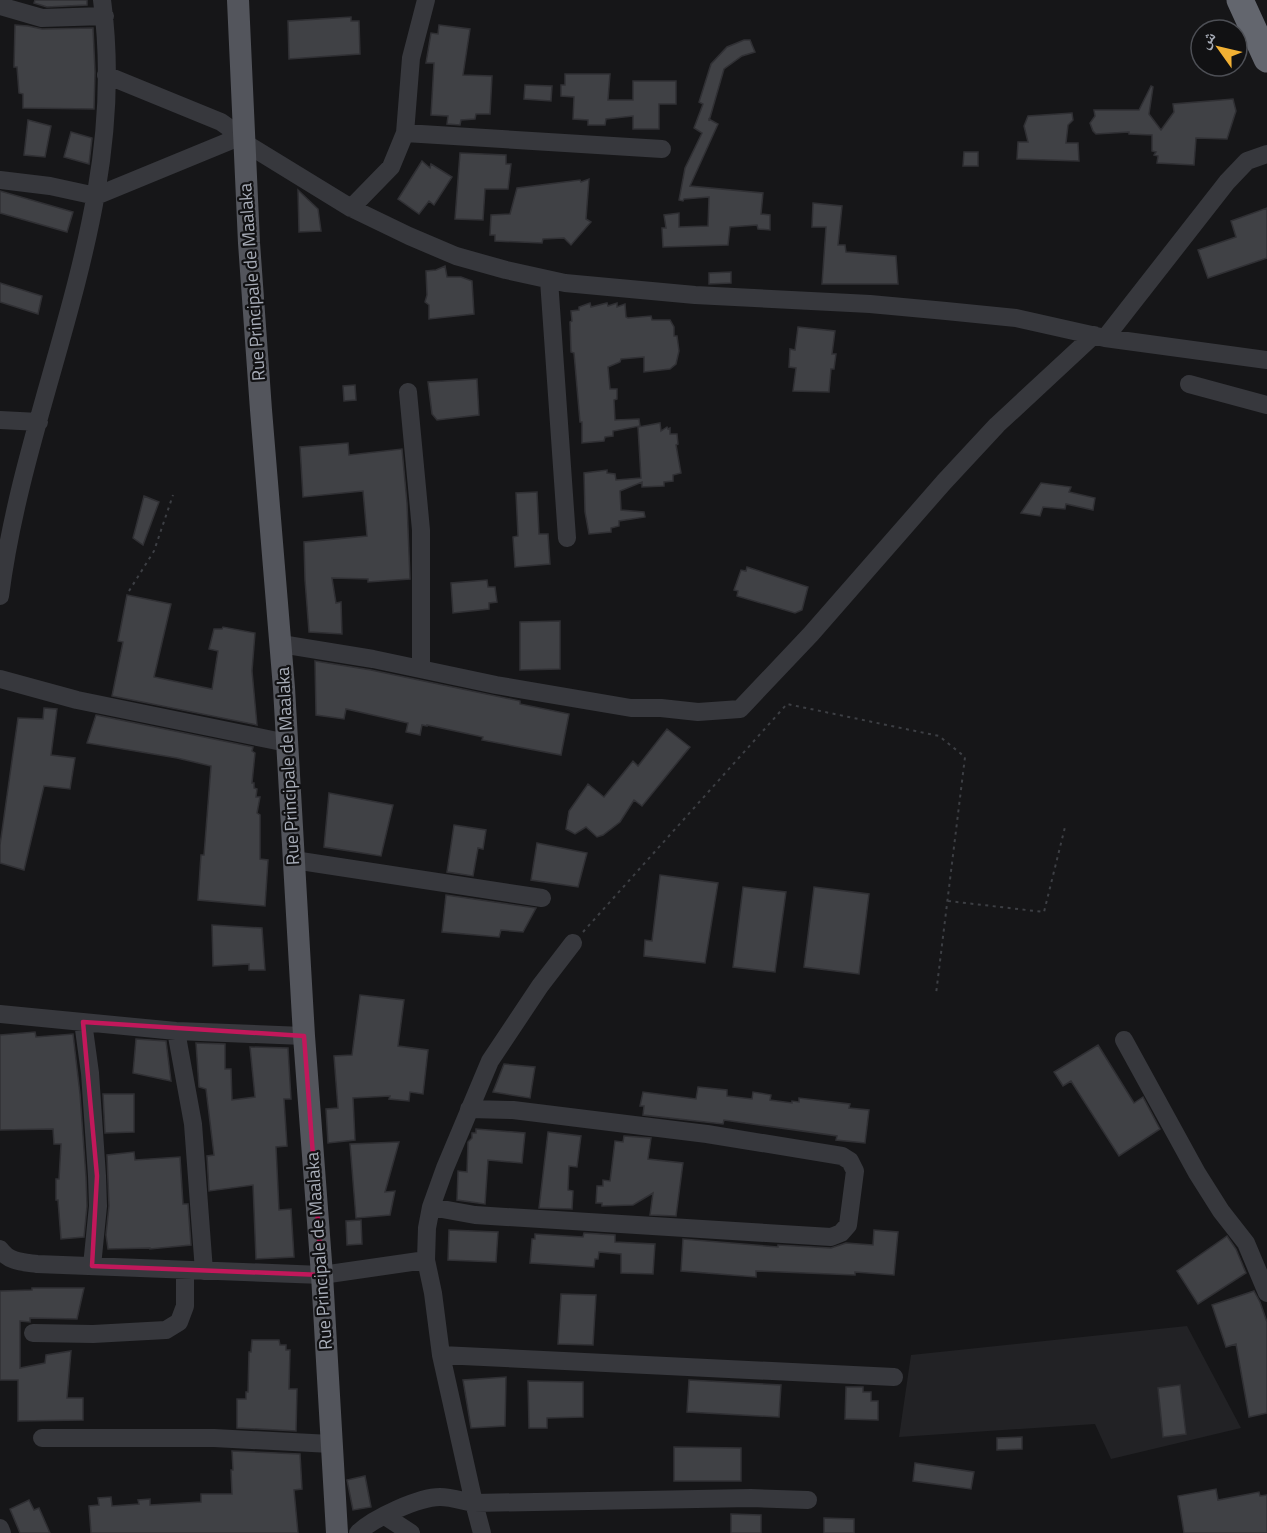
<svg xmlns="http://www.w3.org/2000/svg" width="1267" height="1533" font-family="'Titillium Web','Noto Naskh Arabic',sans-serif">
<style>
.built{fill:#222225}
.building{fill:#404145;stroke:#303034;stroke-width:1.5}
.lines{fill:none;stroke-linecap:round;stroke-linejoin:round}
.path{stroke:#3d3f44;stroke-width:2;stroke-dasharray:3 4.5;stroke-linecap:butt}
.minor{stroke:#37383d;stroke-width:18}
.major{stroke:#53555c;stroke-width:22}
.highway{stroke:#63666e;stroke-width:27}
.marked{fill:none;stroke:#c2185b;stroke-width:4.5;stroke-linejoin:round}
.labels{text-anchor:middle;stroke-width:4.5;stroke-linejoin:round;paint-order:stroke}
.street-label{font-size:18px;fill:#a8adb8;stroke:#111113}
</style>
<rect width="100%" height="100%" fill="#161618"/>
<path class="built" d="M1187 1326 1241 1428 1111 1459 1095 1424 899 1437 911 1355Z"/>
<path class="building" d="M35 0H87V5L47 7 34 3Z
M351 17V21H359L360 54 289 59 288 21Z
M15 25 28 26 42 29 93 28 95 72 94 109 23 108V94L19 93 17 67H14Z
M439 25 470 29 463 75 492 76 490 114H476L475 119 461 120 460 125 447 124 448 116 431 115 434 63H426L431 33 438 34Z
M744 40H750L755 52 742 56 724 69 709 121V119L718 124 690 186 763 193 761 214 770 215V230L758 229 757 225 730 227 728 245 663 247 662 228H666L664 215 679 213V227L708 226 709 197 684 199 683 201 679 200 685 168 702 133 694 128 703 104 699 102 711 64 727 47Z
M565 74H610L608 100H633V81H676V104H659V129H633V116L606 119 605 125H588V120L573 119 574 97 561 96V85H565Z
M525 85 552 86 551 101 524 99Z
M1151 86 1153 87 1149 114 1161 130 1174 112 1173 104 1233 99 1236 111 1227 139 1196 138 1194 165 1157 163 1158 156 1154 155 1156 152 1152 151V135L1129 134V132L1096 134 1093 131 1090 123 1095 116 1094 110H1139Z
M1072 113 1073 120 1068 125 1066 143H1078L1079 161 1017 159 1018 142H1028L1024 126 1028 116Z
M28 120 51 126 45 157 24 155Z
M71 132 92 138 89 164 64 157Z
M964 152H978V166H963Z
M460 153 506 155V164H511L508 189H485L483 220 455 219Z
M422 161 430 168 431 164 452 177 434 205 429 201 419 214 398 199Z
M589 179 586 219 591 222 571 245 564 238 543 239 542 243 495 241V235H490L491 215 510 214 517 188 580 180 581 182Z
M298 190 318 209 321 231 299 232Z
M0 191 73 212 67 232 0 213Z
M813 203 842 206 838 245H845L846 252 896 256 898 284H822L826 227H812Z
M1267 208V258L1208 278 1198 250 1236 237 1231 221Z
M445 266 447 277H461L472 281 474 314 429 319V305L425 302 427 295 426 271 436 270Z
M731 272V283L709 284V273Z
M0 283 42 296 38 314 0 302Z
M590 303 591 307 607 303 608 306 617 303V307L625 304 626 317 628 318 651 316 652 320H670L674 327V336H677L679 351 676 364 670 369 644 372V357L621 359 620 362 608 367 610 389H617V399L614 400 615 420 639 419 640 426 613 431V436L605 437 604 441 582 443V422H580L574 353 571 352 570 322 572 321 571 311 579 310V307Z
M798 327 835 331 832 354H836L834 369H831L829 392 793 391 796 368 789 367 790 349 795 350Z
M477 379 479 415 437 420 432 414 428 382Z
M355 385 356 400 344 401 343 386Z
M660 423 661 431 667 427 668 429 670 428V434H677L678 444 676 445 681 473 673 475V481L664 482V486L642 487V482L620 491 621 510 644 512 645 517 619 521V526L611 528V532L589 534 585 512 584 473 607 470V473L615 474 616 480 641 478 638 427Z
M348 443 349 455 402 449 407 503 410 579 368 582V579L332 578 336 603 341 602 342 634 309 632 305 580 304 542 367 536 363 491 303 497 300 447Z
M1041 483 1071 487 1069 492 1095 498 1093 510 1066 504 1065 509 1043 507 1040 516 1021 513Z
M537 492 539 534H548L550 564 515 567 513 537 518 536 516 493Z
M144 496 159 502 143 545 133 538Z
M747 567 808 587 802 610 795 613 737 596 738 591 734 590 741 570 746 571Z
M487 580 488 587H495L497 602 489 603V609L453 613 451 583Z
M127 595 171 604 154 677 212 689 218 651 209 649 214 629H222L223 627 255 633 252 671 257 725 112 696 123 642 118 641Z
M560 621V669L520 670V622Z
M315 661 371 670 520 701V704L569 714 561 755 482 740 483 737 427 725V726L422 725 420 735 406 732 408 723 346 709 344 719 316 715Z
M44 708 57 709 51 755 75 758 70 789 44 786 24 870 0 863V845L18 718 43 719Z
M96 715 253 747 252 751 255 753 252 783H254V788L257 789 256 797H260L257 813 260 815V859L268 860 265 906 198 900 201 855H204L211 766 177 758 87 743Z
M667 729 690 747 642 806 634 800 620 822 603 835 597 837 586 827 575 834 566 829 569 811 588 784 604 797 633 761 638 766Z
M329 793 393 805 381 856 324 847Z
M454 825 486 830 483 849 478 848 473 876 447 872Z
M537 843 587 853 578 887 531 880Z
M660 875 718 883 705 963 644 956 645 940 652 941Z
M743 887 786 892 775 972 733 967Z
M814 887 869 894 859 974 804 967Z
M446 895 536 908 523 932 501 930 499 937 442 932Z
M212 925 262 928 265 970H249V964L213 966Z
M360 995 404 1000 398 1046 428 1050 423 1094 410 1092 409 1101 389 1099 390 1096 353 1098 355 1140 328 1143 326 1109 338 1108 334 1056 352 1055Z
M35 1032 36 1037 73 1034 80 1094 86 1177 87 1206 84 1237 61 1239 58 1200H56V1179H59L61 1144H54L53 1129 0 1130V1035Z
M136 1039 166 1041 171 1081 133 1073Z
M196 1043 225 1044V1069H231L232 1100 255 1097 250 1047 288 1048 291 1099H284L287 1146 276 1147 279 1210 291 1209 294 1257 256 1259 253 1185 209 1191 207 1156 214 1155 206 1089 199 1087Z
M1098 1045 1134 1103 1143 1097 1160 1129 1119 1156 1071 1081 1063 1086 1054 1072Z
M504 1064 535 1067 530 1098 493 1092Z
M698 1087 727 1090V1096L752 1099 753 1092 771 1095 770 1100 792 1103V1101L799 1102V1098L850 1104 849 1108 869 1110 865 1143 836 1140 837 1136 724 1120 723 1124 643 1115 644 1106H640L643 1092 696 1099Z
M103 1094H134V1132L105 1133Z
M476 1129 525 1133 522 1163 488 1160 485 1204 457 1200 458 1171 467 1172 468 1142 472 1138V1133H476Z
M548 1132 581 1136 577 1167 569 1166 568 1190 573 1191 572 1209 539 1208Z
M624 1136 651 1138 648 1159 683 1163 676 1216 650 1215 653 1193 633 1205 602 1206V1203H596L597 1186H603V1180L610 1181 615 1141 623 1142Z
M399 1142 385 1192 395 1191 390 1215 356 1218 350 1144Z
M134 1152 135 1160 180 1157 183 1204H188L191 1245 150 1249V1248L108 1249 106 1235 109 1206 107 1155Z
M361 1220 362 1244 347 1245 346 1221Z
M449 1230 498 1232 496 1262 448 1260Z
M874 1230 898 1232 894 1275 855 1272V1275L756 1271V1277L681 1271 683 1239 778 1247V1245L831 1248 846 1243 873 1245Z
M584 1233 615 1235V1242L655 1244 653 1274 621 1273V1254L599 1252 598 1259H595L594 1267 530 1263 532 1239H535V1234L583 1237Z
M1227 1236 1236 1249 1246 1273 1198 1304 1177 1271Z
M32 1288H84L77 1319 30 1318V1322L20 1321V1368L45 1363 46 1355 71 1351 67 1398H83V1420L18 1421V1380H0V1291L32 1290Z
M1254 1291 1260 1302 1267 1322V1413L1249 1417 1236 1344 1226 1347 1212 1305Z
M561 1294 596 1295 593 1345 558 1344Z
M252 1340H279L280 1345H286V1350H290L289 1389H297L296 1431 237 1428V1399H246V1392H248L249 1352H251Z
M506 1377 505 1426 471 1428 463 1380Z
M689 1380 781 1385 779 1417 687 1412Z
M528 1381 583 1382V1417L547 1418V1428H529Z
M1180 1385 1186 1434 1163 1437 1158 1388Z
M846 1387H863V1392H871V1401H878V1420L845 1419Z
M1022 1437V1449L997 1450V1438Z
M674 1447 741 1448V1481H674Z
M232 1451 300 1454 302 1489 294 1490 298 1533H91L89 1506 99 1505 98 1498 111 1497 112 1506 139 1504 138 1500 150 1499V1505L201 1502V1494H232L231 1470H233Z
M915 1463 974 1472 971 1489 913 1481Z
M365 1476 371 1507 353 1510 347 1480Z
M1216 1489 1218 1500 1259 1492 1260 1496 1267 1495V1533H1184L1178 1496Z
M29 1500 34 1510 39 1508 50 1533H20L10 1509Z
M731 1514 761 1515V1533H731Z
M824 1518 854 1519V1533H824Z"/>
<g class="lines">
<path class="path" d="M129 591 154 551 173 495
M948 901 1044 912 1065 827
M583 932 787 704 939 736 965 757 936 994"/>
<path class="minor" d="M0 6 42 18 105 16
M106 75 221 122 228 127 237 138
M405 133 662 149
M0 180 50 186 96 196 237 138 351 208 409 236 456 256 506 270 565 283 695 295 870 304 946 311 1016 318 1105 338 1267 360
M351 208 391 167 405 133 411 58 426 0
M549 280 567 538
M1105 338 1227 182 1247 161 1267 154
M1189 384 1267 405
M408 392 421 530V669
M0 420 39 422
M0 596C26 393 131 211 102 0
M281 644 373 659 496 685 631 708H661L698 712 740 709 811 634 944 482 997 425 1094 335
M0 679 77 700 287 743
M294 860 542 898
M0 1014 176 1031 304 1036
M83 1022 90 1073 97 1176 98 1206 92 1266
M176 1031 193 1124 204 1271
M1124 1040 1197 1173 1221 1211 1246 1243 1267 1293
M431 1207 475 1215 831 1237 841 1233 848 1225 855 1171 850 1161 842 1156 707 1134 513 1110 469 1109
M0 1249C9 1262 22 1262 37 1264L322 1275 426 1260
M33 1333 93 1334 166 1330 179 1322 185 1306V1270
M441 1355 894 1377
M42 1438H214L331 1444
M385 1516 411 1533
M0 1528 2 1533
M358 1533C373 1518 419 1497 440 1497 451 1497 463 1501 474 1503L751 1498 808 1500
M482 1533 474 1503 441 1355 433 1293 426 1260 427 1228 431 1207 445 1168 490 1061 540 986 573 943"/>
<path class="major" d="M238 0 249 243 261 410 284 688 304 1036 322 1275 337 1533"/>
<path class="highway" d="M1240 0 1267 59"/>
</g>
<path class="marked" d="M83 1022 304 1036 322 1275 92 1266 97 1176Z"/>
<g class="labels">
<g class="street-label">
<text transform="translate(252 282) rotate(-94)" y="6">Rue Principale de Maalaka</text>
<text transform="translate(288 766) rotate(-93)" y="6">Rue Principale de Maalaka</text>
<text transform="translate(319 1251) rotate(-94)" y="6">Rue Principale de Maalaka</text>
</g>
</g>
<g transform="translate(1219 48) rotate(304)"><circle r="28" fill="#111113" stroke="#4d4f55" stroke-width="1.5"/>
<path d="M0-4.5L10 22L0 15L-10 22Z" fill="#f2b134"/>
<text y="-9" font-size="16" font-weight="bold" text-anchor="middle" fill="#a8adb8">ش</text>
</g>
</svg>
